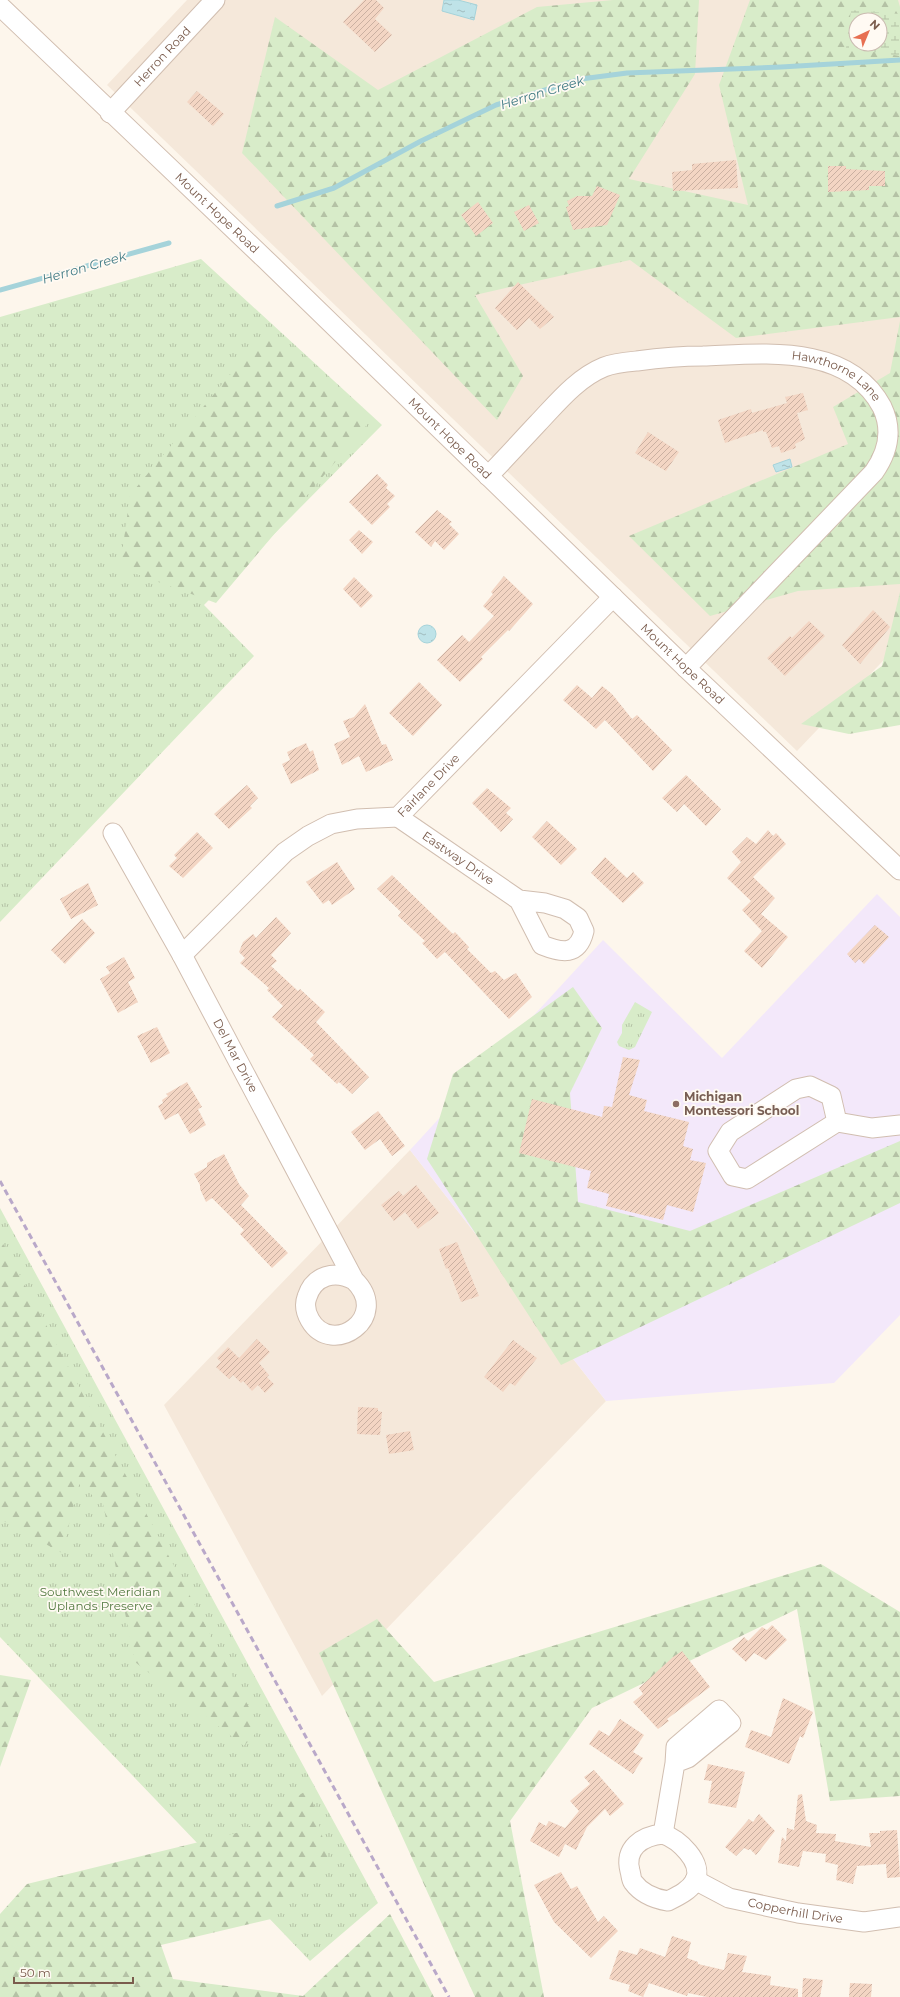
<svg xmlns="http://www.w3.org/2000/svg" width="900" height="1997" font-family="Montserrat,sans-serif">
<style>
.residential{fill:#f5e8da;fill-rule:evenodd}
.education{fill:#f3e8fa}
.grass{fill:url(#grass-tufts)}
.forest{fill:url(#forest-firs);fill-rule:evenodd}
.wetland{fill:url(#wetland-marsh);fill-rule:evenodd}
.water{fill:url(#water-ripples);stroke:#a5d3da}
.lines{fill:none;stroke-linecap:round;stroke-linejoin:round}
.stream{stroke:#a5d3da;stroke-width:5}
.building{fill:url(#building-hatch)}
.minor-casing{stroke:#d1beb0;stroke-width:21}
.minor{stroke:#fff;stroke-width:19}
.rail{stroke:#b9a8c9;stroke-width:3;stroke-dasharray:6 4;stroke-linecap:butt}
.education-dot{fill:#8d6e63;stroke:#fffaf3;stroke-width:1.5}
.labels{text-anchor:middle;stroke-width:3.5;stroke-linejoin:round;paint-order:stroke}
.street-label{font-size:12px;fill:#7a5c4d;stroke:#fffaf3}
.education-label{font-size:12px;font-weight:bold;fill:#785e54;stroke:#fffaf3;text-anchor:start}
.park-label{font-size:12px;fill:#537a41;stroke:#fffaf3}
.water-label{font-size:13px;font-style:italic;fill:#437c86;stroke:#fffaf3}
</style>
<defs>
<pattern id="grass-tufts" width="24" height="20" patternUnits="userSpaceOnUse"><rect width="24" height="20" fill="#d8ecc9"/><path d="M3 7l-1-3M5 7V3M7 7l1-3M15 17l-1-3M17 17v-4M19 17l1-3" fill="none" stroke="#b4c2a5"/></pattern>
<pattern id="forest-firs" width="22" height="20" patternUnits="userSpaceOnUse"><rect width="22" height="20" fill="#d8ecc9"/><path d="M5 1l3.5 6h-7zM16 11l3.5 6h-7z" fill="#b4c2a5"/></pattern>
<pattern id="wetland-marsh" width="20" height="14" patternUnits="userSpaceOnUse"><rect width="20" height="14" fill="#d8ecc9"/><path d="M1 5h8M5 5V1M11 12h8M15 12V8" fill="none" stroke="#b4c2a5"/></pattern>
<pattern id="water-ripples" width="26" height="14" patternUnits="userSpaceOnUse"><rect width="26" height="14" fill="#bfe3e8"/><path d="M2 4q2-2 4 0t4 0M15 11q2-2 4 0t4 0" fill="none" stroke="#a0bbbe"/></pattern>
<pattern id="building-hatch" width="6" height="6" patternUnits="userSpaceOnUse"><rect width="6" height="6" fill="#f3d5c3"/><path d="M-1 1l2-2M0 6l6-6M5 7l2-2" fill="none" stroke="#cab0a1"/></pattern>
</defs>
<rect width="100%" height="100%" fill="#fdf6ec"/>
<path class="residential" d="M187 0H900V643L797 751 107 85ZM856 20H880V44H856Z
M410 1150 606 1401 322 1696 164 1405Z"/>
<path class="education" d="M877 894 900 917V1315L834 1383 606 1401 410 1150 603 940 722 1058Z"/>
<path class="grass" d="M201 259 382 425 204 605 254 656 0 922V317Z
M635 1002 652 1012 635 1047 629 1050 619 1046 617 1042 622 1033V1025Z
M0 1208 378 1903 310 1961 0 1637Z"/>
<path class="forest" d="M613 0H699L695 74 629 179 748 205 719 85 750 0H898L900 7V317L736 338 630 260 475 295 523 376 497 420 242 153 275 17 378 90 537 7ZM856 20H880V44H856Z
M900 321V584L798 591 710 616 629 536 848 444 833 407 890 373Z
M264 334 369 422 216 603 120 568 130 495Z
M900 592V725L849 734 801 724 882 666Z
M573 987 602 1028 570 1093 578 1202 690 1231 900 1141V1203L561 1365 427 1159 453 1074Z
M0 1238 260 1728 244 1746 135 1662 103 1504 79 1484 62 1553 0 1519Z
M821 1564 900 1612V1796L830 1801 797 1609 592 1708 510 1821 544 1997H475L319 1653 377 1619 434 1682Z
M0 1675 31 1680 0 1767Z
M309 1789 330 1864 271 1919 161 1945 173 1979 303 1996 390 1914 434 1997H0V1914L27 1884 240 1832Z"/>
<path class="wetland" d="M851 10 900 14V56L846 48ZM856 20H880V44H856Z"/>
<path class="water" d="M444 0H458L477 5 474 20 442 11Z
M790 459 792 467 776 472 773 465Z
M418 634a9 9 0 1 1 18 0a9 9 0 1 1-18 0Z"/>
<g class="lines">
<path class="stream" d="M277 206 334 188 421 141 496 105 581 79 627 73 781 67 900 60
M0 290 169 243"/>
</g>
<path class="building" d="M364 0H376L384 8 375 19 392 35 375 52 343 22Z
M197 91 224 114 213 126 187 102Z
M736 160 738 188 673 191 672 172 692 170V164Z
M828 166H846V169L885 171V186H869V190L828 192Z
M597 186 620 195 607 225 573 230 566 207 569 206 567 201 577 196H592Z
M478 202 493 223 476 236 461 215Z
M529 205 539 223 524 231 514 212Z
M518 282 554 317 540 329 529 318 517 330 495 308Z
M803 393 808 410 797 413 805 439 795 444 796 448 781 453 779 446 772 448 766 432H763V430L725 443 718 420 751 409 752 413 787 403 785 397Z
M648 432 679 452 666 471 635 453Z
M377 474 388 485 386 488 395 496 387 504 390 507 372 525 349 502Z
M437 510 452 522 449 524 459 534 444 550 435 541 431 547 415 532Z
M359 530 373 542 362 554 349 540Z
M504 576 533 604 509 631 508 630 481 657 483 659 460 682 437 660 462 635 469 642 494 616 483 606 493 594 491 592Z
M354 577 373 596 361 608 343 589Z
M873 610 890 627 860 664 842 645Z
M809 621 825 636 785 676 767 658 790 636 792 638Z
M419 682 442 705 413 736 389 713Z
M577 685 592 698 602 686 612 694 632 719 637 715 672 750 653 771 605 720 596 729 563 700Z
M365 704 382 745 386 744 393 760 366 772 359 756 342 765 334 744 350 737 343 721 354 717Z
M306 743 310 752 313 750 319 770 291 784 282 764 290 760 287 752Z
M686 775 721 809 706 826 684 804 677 812 662 798Z
M247 785 258 798 250 806 252 808 229 829 214 814Z
M487 788 511 808 506 813 513 819 501 832 472 803Z
M547 821 577 849 561 865 532 837Z
M768 830 773 836 776 833 786 844 753 877 775 898 761 914 788 937 762 968 744 951 762 931 742 910 751 901 727 878 741 862 732 852 747 837 756 844Z
M197 832 213 848 183 878 169 866 177 858 174 855Z
M605 857 627 878 633 872 644 883 623 903 591 873Z
M337 862 355 889 332 905 329 900 323 904 306 882Z
M392 875 453 934 455 932 469 947 467 949 491 973 495 971 504 980 516 973 532 997 509 1019 445 952 437 959 422 943 425 941 398 916 401 912 377 889Z
M88 883 98 905 71 919 60 899Z
M276 917 291 933 271 955 277 961 271 966 298 991 300 989 325 1012 316 1022 369 1077 352 1094 339 1082 337 1084 310 1059 314 1055 272 1017 283 1006 267 990 269 988 240 963 245 958 239 952 243 942 253 934 256 938Z
M82 919 95 933 65 964 51 950Z
M875 925 889 937 864 964 859 959 855 963 847 954Z
M124 957 135 978 128 982 138 1002 118 1013 100 979 110 973 106 967Z
M157 1027 170 1053 151 1063 137 1036Z
M623 1057 640 1060 629 1095 647 1100 644 1111 689 1122 683 1146 693 1149 690 1160 706 1163 693 1212 667 1205 663 1220 606 1206 609 1194 587 1188 591 1171 519 1153 532 1099 602 1117 604 1106 612 1107Z
M187 1082 202 1107 198 1109 206 1125 190 1134 178 1113 165 1120 158 1106 163 1103 162 1100 168 1096 166 1094Z
M378 1111 405 1146 392 1156 380 1139 365 1150 351 1132Z
M224 1154 239 1184 249 1196 241 1205 288 1253 272 1268 240 1234 244 1230 212 1198 206 1202 200 1189V1185L194 1174 207 1167V1163Z
M416 1185 439 1213 418 1229 405 1212 394 1221 381 1205 399 1191 403 1196Z
M457 1242 479 1296 461 1302 448 1268 446 1269 439 1249Z
M257 1339 270 1352 259 1363 269 1375 267 1377 274 1384 265 1393 258 1385 252 1391 243 1381 241 1383 233 1375 229 1379 216 1367 221 1362 217 1358 228 1347 239 1358Z
M513 1340 537 1358 515 1386 510 1383 503 1392 484 1377Z
M358 1407 378 1408V1411L382 1412 380 1435 357 1434Z
M410 1431 414 1450 389 1454 386 1435Z
M772 1625 787 1640 766 1660 754 1653 746 1662 732 1649 744 1637 748 1641 762 1627 767 1630Z
M682 1651 710 1687 667 1719 669 1721 658 1729 633 1702 643 1694 639 1688 673 1657Z
M783 1698 813 1712 803 1738 800 1736 789 1764 745 1747 751 1730 771 1737Z
M620 1719 644 1735 633 1752 643 1758 633 1774 589 1744 599 1730 609 1736Z
M708 1764 745 1772 736 1808 708 1803 712 1781 704 1780Z
M594 1770 624 1804 610 1816 605 1809 587 1827 576 1850 565 1844 559 1857 530 1841 539 1822 546 1826 549 1821 565 1828 579 1811 570 1801 590 1784 584 1777Z
M802 1794 806 1821 817 1825 816 1833 836 1834 835 1841 871 1847 869 1833H880V1831L897 1830 900 1877 887 1878 886 1864 857 1866 853 1884 836 1880 838 1865 825 1862 826 1854 803 1851 799 1867 778 1863 782 1837 786 1841 787 1828 794 1830 798 1795Z
M759 1814 775 1831 756 1855 750 1849 748 1850 744 1848 736 1856 725 1847 749 1819 753 1822Z
M561 1872 571 1889 577 1886 598 1922 604 1916 618 1931 591 1958 554 1922 534 1885Z
M672 1936 691 1942 687 1958 698 1962V1964L724 1970 728 1953 747 1956 742 1972 771 1976 770 1985 798 1989V1997H707L688 1993 687 1996 649 1983 643 1997 628 1991 630 1985 609 1979 619 1950 637 1955 640 1948 665 1957Z
M803 1978 823 1980 820 1997H802Z
M850 1983 872 1984 871 1997H849Z"/>
<g class="lines">
<g class="minor-casing">
<g id="minor">
<path id="s1" d="M0 6 265 259 686 668 900 870"/>
<path id="s2" d="M110 113 215 0"/>
<path id="s3" d="M488 476C505 459 521 441 538 423 557 403 577 378 604 367 614 363 626 362 637 361 659 358 681 356 703 356 763 354 848 343 882 407 893 430 888 452 874 472L686 668"/>
<path id="s4" d="M398 817 519 900 545 903 565 909 578 918 584 931C578 956 562 953 542 945L519 900"/>
<path id="s5" d="M113 833 182 955 354 1280C392 1317 332 1358 310 1320 306 1313 304 1305 307 1297 314 1275 335 1270 354 1280"/>
<path id="s6" d="M182 955 285 852 308 836 331 824 357 819 398 817 613 597"/>
<path d="M837 1122 831 1096 810 1086 796 1089 730 1132 718 1151 733 1176 747 1179 837 1122 872 1128 900 1125"/>
<path d="M663 1834 675 1763 676 1747 719 1710 731 1723 688 1758 675 1763"/>
<path d="M663 1834C678 1839 704 1862 695 1881 689 1891 678 1896 668 1901 655 1899 641 1893 633 1882 631 1879 631 1874 630 1871 624 1848 642 1836 663 1834Z"/>
<path id="s7" d="M695 1880 729 1898 798 1913 864 1922 900 1917"/>
</g>
</g>
<use href="#minor" class="minor"/>
<path class="rail" d="M0 1181 449 1997"/>
</g>
<circle class="education-dot" cx="676" cy="1104" r="4"/>
<g class="labels">
<g class="street-label">
<text dy="4" stroke="none"><textPath href="#s2" startOffset="77">Herron Road</textPath></text>
<text dy="4" stroke="none"><textPath href="#s1" startOffset="300">Mount Hope Road</textPath></text>
<text dy="4" stroke="none"><textPath href="#s3" startOffset="399">Hawthorne Lane</textPath></text>
<text dy="4" stroke="none"><textPath href="#s1" startOffset="624">Mount Hope Road</textPath></text>
<text dy="4" stroke="none"><textPath href="#s1" startOffset="948">Mount Hope Road</textPath></text>
<text dy="4" stroke="none"><textPath href="#s6" startOffset="311">Fairlane Drive</textPath></text>
<text dy="4" stroke="none"><textPath href="#s4" startOffset="73">Eastway Drive</textPath></text>
<text dy="4" stroke="none"><textPath href="#s5" startOffset="254">Del Mar Drive</textPath></text>
<text dy="4" stroke="none"><textPath href="#s7" startOffset="106">Copperhill Drive</textPath></text>
</g>
<g class="education-label">
<text x="684" y="1101">Michigan<tspan x="684" dy="14">Montessori School</tspan></text>
</g>
<g class="park-label">
<text x="100" y="1596">Southwest Meridian<tspan x="100" dy="14">Uplands Preserve</tspan></text>
</g>
<g class="water-label">
<text transform="translate(542 92) rotate(-17)" y="5">Herron Creek</text>
<text transform="translate(84 267) rotate(-16)" y="5">Herron Creek</text>
</g>
</g>
<g transform="translate(868 32) rotate(44)"><circle r="19" fill="#fffaf3" stroke="#cabbb1"/>
<path d="M0-3L7 15L0 10L-7 15Z" fill="#e76f51"/>
<text y="-6" font-size="11" font-weight="bold" text-anchor="middle" fill="#7a5c4d">N</text>
</g>
<path d="M14 1977v6h119v-6" fill="none" stroke="#7a5c4d" stroke-width="2"/>
<text x="20" y="1977" font-size="12" fill="#7a5c4d" stroke="#fffaf3" stroke-width="3" paint-order="stroke">50 m</text>
</svg>
